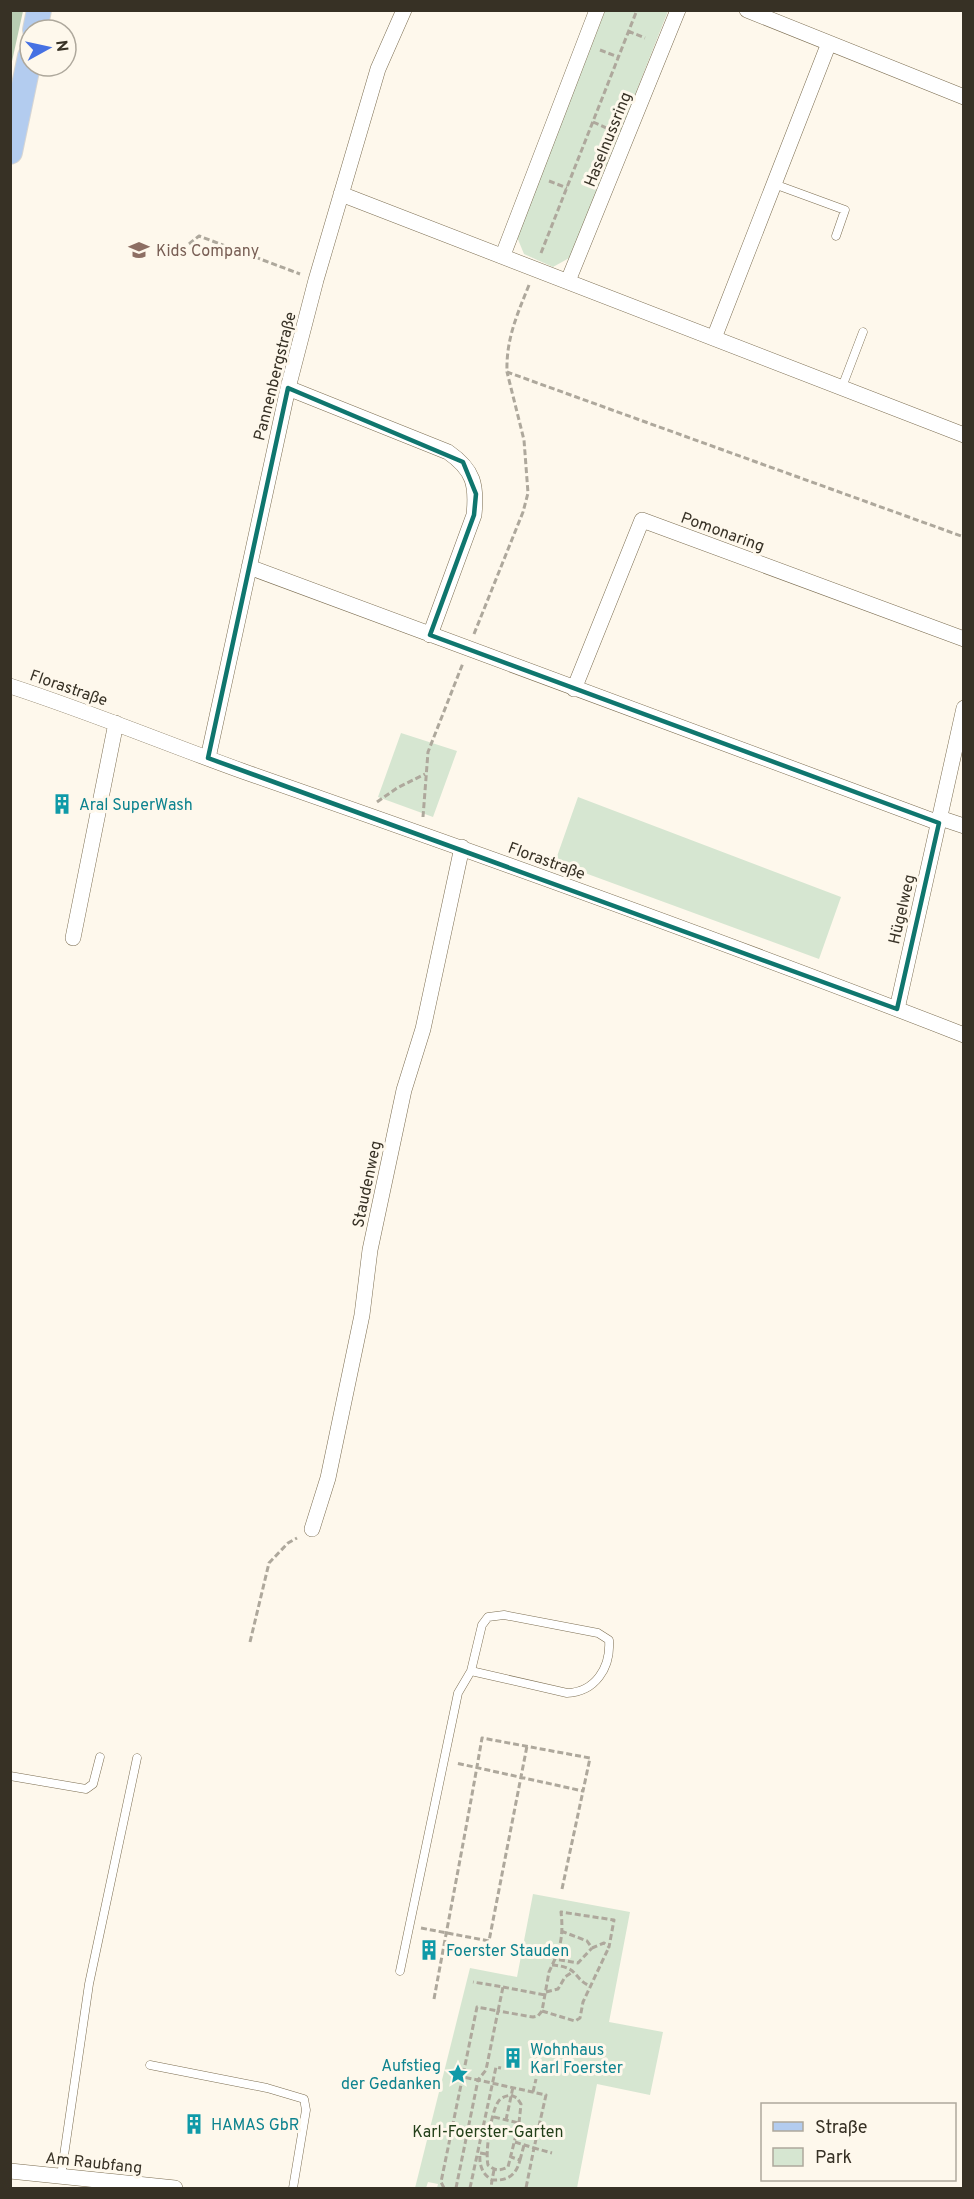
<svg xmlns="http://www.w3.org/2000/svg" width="974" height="2199" font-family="Overpass,sans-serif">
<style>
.green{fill:#d6e6d1}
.forest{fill:#b8ccb2}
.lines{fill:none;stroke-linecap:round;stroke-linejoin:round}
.lane-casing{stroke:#7c6e52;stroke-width:9}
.street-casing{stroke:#7c6e52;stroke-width:16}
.primary-casing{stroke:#d7d6d3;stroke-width:26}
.path{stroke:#aea89c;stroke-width:3;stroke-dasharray:6 3;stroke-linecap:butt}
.lane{stroke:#fff;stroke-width:8}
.street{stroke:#fff;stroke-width:15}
.primary{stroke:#b3ccef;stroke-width:24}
.marked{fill:none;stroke:#0f766e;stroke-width:4.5;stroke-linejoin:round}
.labels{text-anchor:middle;stroke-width:6;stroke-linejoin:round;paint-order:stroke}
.street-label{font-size:16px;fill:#373125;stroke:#fef8ec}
.education-label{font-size:16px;fill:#785e54;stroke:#fef8ec;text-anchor:start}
.culture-label{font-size:16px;fill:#0d838f;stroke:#fef8ec;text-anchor:start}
.park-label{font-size:16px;fill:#24401a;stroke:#fef8ec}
</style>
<rect width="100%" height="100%" fill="#fef8ec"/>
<path class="green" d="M605 11H668L571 257 553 267 524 254 517 237Z
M401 733 457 751 433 817 378 797Z
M578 797 841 897 819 959 555 862Z
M533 1894 630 1912 609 2022 663 2032 650 2095 597 2084 577 2188H437L438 2184 428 2182 426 2188H415L470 1968 517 1977Z"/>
<path class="forest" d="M11 10 23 11 11 66 10 11Z"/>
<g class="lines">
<g class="lane-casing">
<path id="lane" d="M774 184 845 210 836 236
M842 387 863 332
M10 1776 86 1789 93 1784 100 1757
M400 1971 458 1693 471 1671 567 1693C595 1692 611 1668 609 1640L598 1633 504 1615 488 1617 482 1625 471 1671
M150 2065 267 2088 304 2099 306 2110 293 2188
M61 2176 89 1984 137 1758"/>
</g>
<g class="street-casing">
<path id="street" d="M747 10 964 97
M341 194 964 435
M503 255 597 10
M568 281 678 10
M714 338 829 43
M288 388 448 452C474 470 477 485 474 515L430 635
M249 567 939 823
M10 686C90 712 167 744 245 772 486 856 726 942 964 1035
M574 689 642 520 964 639
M208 758 288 388 316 280 378 69 404 10
M940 818 964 826
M73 938 116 723
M897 1009 964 708
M312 1529 328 1478 362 1315 370 1250 404 1090 423 1029 462 847
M10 2171 175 2188"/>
</g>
<g class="primary-casing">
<path id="primary" d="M35 30 39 10
M10 152 30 56"/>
</g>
<path class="path" d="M628 31 645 38
M600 50 618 57
M593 122 613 131
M549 181 567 188
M189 244 199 236 300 274
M541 253 637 10
M529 285C517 315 506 339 507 372L964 537
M474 634 523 512 528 493 524 440 507 372
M377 802 397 788 425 774
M423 817 428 752 463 663
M250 1642 269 1563 288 1543 297 1538
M562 1889 583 1791
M421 1928 489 1941 527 1746
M561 1931 587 1941 592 1948 604 1943 609 1947 614 1920 561 1912C563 1929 562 1944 555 1959L578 1963 592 1948
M555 1959 549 1972 542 2011 575 2021 580 2018 583 2002 609 1947
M552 1965C580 1967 572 1978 590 1986
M503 1987 545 1995
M546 1992 558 1989 565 1977 574 1971
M434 1999C450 1912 467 1825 482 1738L590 1758 583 1791 456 1763
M542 2011 538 2016 533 2017 498 2011 486 2070 478 2080 546 2095 534 2148 552 2153
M533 2092 536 2079
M511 2095 517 2098 521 2104 519 2123 508 2167C500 2171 495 2171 488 2165 485 2152 491 2113 498 2102 501 2097 506 2096 511 2095Z
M494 2117 519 2123
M506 2120 513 2087
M452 2129 489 2137
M515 2142 534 2148 526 2188
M486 2154 480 2153C479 2165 482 2174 492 2180L491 2188
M520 2160 524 2145
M494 2170 492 2180C507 2181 516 2176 520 2160L511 2157
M444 2188 441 2182 477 2007 498 2011 503 1987 473 1982
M456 2188 478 2080 463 2077
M470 2188 496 2067 501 2068"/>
<use href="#lane" class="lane"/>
<use href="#street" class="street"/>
<use href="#primary" class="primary"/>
</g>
<path class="marked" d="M288 388 463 462 476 494 474 515 430 635 939 823 897 1009 208 758Z"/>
<defs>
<g id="school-bare" transform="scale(1.62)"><path d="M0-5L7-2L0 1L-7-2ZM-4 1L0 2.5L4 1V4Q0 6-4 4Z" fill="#8d6e63" stroke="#fef8ec" stroke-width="2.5" paint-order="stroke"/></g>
<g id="building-bare" transform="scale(1.62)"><path d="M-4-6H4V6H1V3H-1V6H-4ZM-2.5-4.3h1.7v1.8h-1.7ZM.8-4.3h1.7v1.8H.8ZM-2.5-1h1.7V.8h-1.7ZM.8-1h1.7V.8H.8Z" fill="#0f9aa8" stroke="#fef8ec" stroke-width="2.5" paint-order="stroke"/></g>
<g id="sight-bare" transform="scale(1.62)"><path d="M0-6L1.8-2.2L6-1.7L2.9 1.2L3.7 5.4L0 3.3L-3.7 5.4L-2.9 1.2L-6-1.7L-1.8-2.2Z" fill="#0f9aa8" stroke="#fef8ec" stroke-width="2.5" paint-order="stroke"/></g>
</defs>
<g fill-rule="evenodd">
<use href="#school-bare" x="139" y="250"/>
<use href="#building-bare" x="62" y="804"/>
<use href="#building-bare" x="429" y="1950"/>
<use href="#building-bare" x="513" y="2058"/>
<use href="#sight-bare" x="458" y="2074"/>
<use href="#building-bare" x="194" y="2124"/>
</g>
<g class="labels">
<g class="street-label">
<text transform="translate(607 139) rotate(-68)" y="6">Haselnussring</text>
<text transform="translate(274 376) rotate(-76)" y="6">Pannenbergstraße</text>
<text transform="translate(723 531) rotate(20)" y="6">Pomonaring</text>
<text transform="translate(69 687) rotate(19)" y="6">Florastraße</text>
<text transform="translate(547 860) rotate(20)" y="6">Florastraße</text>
<text transform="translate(901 909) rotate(-77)" y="6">Hügelweg</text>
<text transform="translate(366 1184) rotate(-78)" y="6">Staudenweg</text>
<text transform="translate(94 2162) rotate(6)" y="6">Am Raubfang</text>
</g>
<g class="education-label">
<text x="156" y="256">Kids Company</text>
</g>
<g class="culture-label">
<text x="79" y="810">Aral SuperWash</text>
<text x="446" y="1956">Foerster Stauden</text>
<text x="530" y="2055">Wohnhaus<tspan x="530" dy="18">Karl Foerster</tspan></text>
<text x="441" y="2071" text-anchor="end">Aufstieg<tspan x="441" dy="18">der Gedanken</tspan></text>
<text x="211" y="2130">HAMAS GbR</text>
</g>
<g class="park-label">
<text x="488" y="2137">Karl-Foerster-Garten</text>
</g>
</g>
<rect width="974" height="2199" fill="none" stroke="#373125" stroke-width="24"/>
<rect x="761" y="2103" width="195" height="78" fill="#fef8ec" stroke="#aea89c" stroke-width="1.5"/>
<rect x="773" y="2122" width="30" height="9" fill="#b3ccef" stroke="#aea89c" stroke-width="1.5"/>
<text x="815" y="2133" font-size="18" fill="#373125">Straße</text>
<rect x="773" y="2148" width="30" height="18" fill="#d6e6d1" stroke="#aea89c" stroke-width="1.5"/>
<text x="815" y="2163" font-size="18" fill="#373125">Park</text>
<g transform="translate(48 48) rotate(82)"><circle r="28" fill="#fef8ec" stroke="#aea89c" stroke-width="1.5"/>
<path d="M0-4.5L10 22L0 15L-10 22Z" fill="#4671e3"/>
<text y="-9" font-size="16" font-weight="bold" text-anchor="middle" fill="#373125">N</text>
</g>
</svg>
